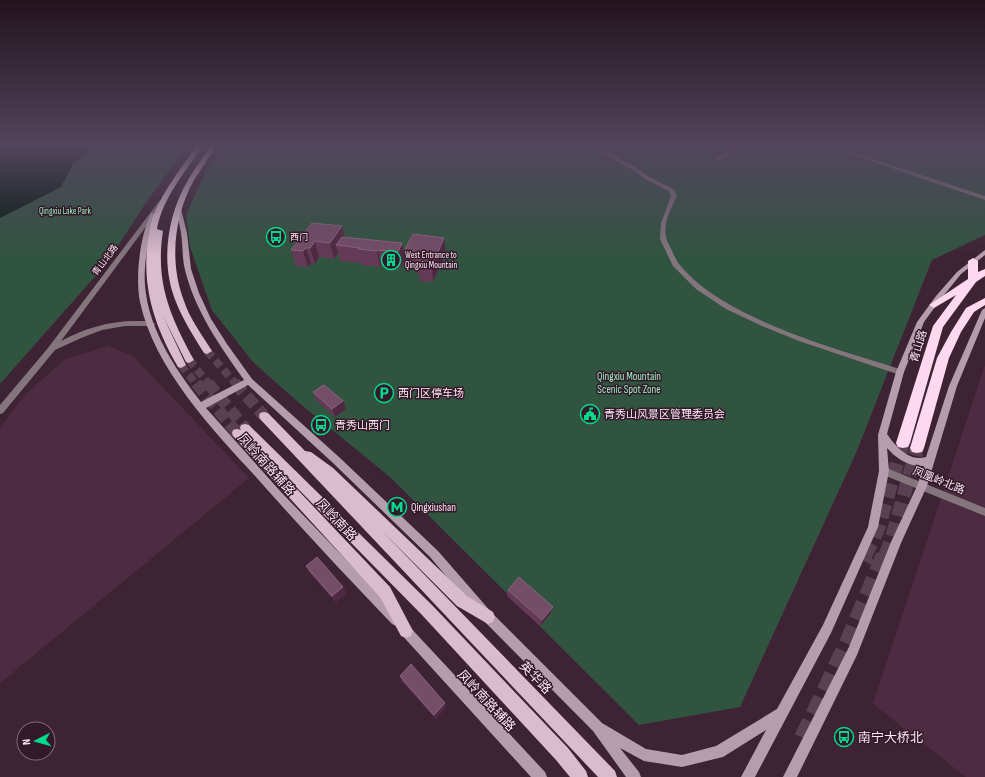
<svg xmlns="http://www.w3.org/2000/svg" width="985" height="777" font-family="'Sofia Sans Condensed','Noto Sans SC',sans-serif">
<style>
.built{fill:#4d2c41}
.green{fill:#315441}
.water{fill:#00190b}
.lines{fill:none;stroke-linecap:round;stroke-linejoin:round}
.primary-tunnel-far1{stroke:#5a4050;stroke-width:8;stroke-dasharray:8 4.5;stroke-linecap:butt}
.primary-tunnel{stroke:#5a4050;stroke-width:12;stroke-dasharray:12 5.5;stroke-linecap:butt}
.highway-tunnel-far1{stroke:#5a4050;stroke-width:14;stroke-dasharray:14 7;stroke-linecap:butt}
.highway-tunnel{stroke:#5a4050;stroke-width:18;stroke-dasharray:18 8;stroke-linecap:butt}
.street{fill:#84757d;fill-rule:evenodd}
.secondary{fill:#b59dab;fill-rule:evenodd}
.primary{fill:#dabcce;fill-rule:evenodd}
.highway{fill:#fdd8ee;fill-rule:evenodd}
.wall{fill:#643a56}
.shaded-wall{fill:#4e2941}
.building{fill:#744d67;stroke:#89657c}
.labels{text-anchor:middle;stroke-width:3;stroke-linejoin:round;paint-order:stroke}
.far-park-label{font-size:9px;fill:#99eebe;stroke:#34192a}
.far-poi-label{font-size:9px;fill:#fae7f2;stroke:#34192a;text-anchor:start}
.far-street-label{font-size:9px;fill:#fae7f2;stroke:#34192a}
.street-label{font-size:11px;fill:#fae7f2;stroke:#34192a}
.park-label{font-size:11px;fill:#99eebe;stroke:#34192a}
.poi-label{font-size:11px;fill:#fae7f2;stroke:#34192a;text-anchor:start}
.near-street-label{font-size:13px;fill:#fae7f2;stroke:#34192a}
.near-poi-label{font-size:13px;fill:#fae7f2;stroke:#34192a;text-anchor:start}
</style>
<rect width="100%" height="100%" fill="#3e2334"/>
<path class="built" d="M108 346 133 356 249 478 0 683V427L26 394 65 359Z
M985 365V777H966L873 704Z"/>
<path class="green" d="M0 147H186L143 207 107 263 0 384Z
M221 147H985V235L932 260 856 453 740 707 639 725 390 477 298 402 253 362 212 310 190 247 186 215 205 173Z"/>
<path class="water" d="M0 147H92L73 164 61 187 0 218Z"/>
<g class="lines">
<path class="primary-tunnel-far1" d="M207 351 236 384
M189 360 209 384
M181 365 196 384"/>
<path class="primary-tunnel" d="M196 383 237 433
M208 383 245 428
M235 383 264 416"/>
<path class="highway-tunnel-far1" d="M865 556 878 529 903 443
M885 556 892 538 917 448"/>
<path class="highway-tunnel" d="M863 560 866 555
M803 738 848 643 885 555"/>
<path class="street" d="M592 147H597L637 168 649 177 673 189 677 196C671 208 663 223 666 237 667 242 670 246 672 251 674 255 676 260 679 264 723 319 837 349 903 370L904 372 903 374 900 375 799 341 762 326 726 309 696 289 673 266 660 239 661 223 671 196 669 191 645 179 633 170Z
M735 147H740L718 161 714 160Z
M830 147H836L985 196V200Z
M160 200 165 201 61 341C85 328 112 320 140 321 145 321 151 321 155 324L154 326H125L102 330 81 338 55 350 3 413 0 414V405L48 348Z
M884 467 985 508V516L881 474 879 471 881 468Z"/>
<path class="secondary" d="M178 207 181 209 187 233 191 269 199 293 211 319 227 344 252 379 339 457 438 551 492 613 602 723 646 749 682 755 716 746 777 709 823 625 868 527 879 471 878 435 896 372 917 322 936 296 957 272 985 250V255L961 274 940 300 924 322 904 372 887 434C896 447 909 462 926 457L949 386 982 310 985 308V318L957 386 927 486 901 543 857 655 797 777H783L849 647 891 542 917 486 924 466C909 467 897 459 887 448L889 471 878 527 831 633 755 777H741L766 730 723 757 682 767 644 761 620 748 639 772 641 777H626L593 731 484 621 430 557 333 463 248 385 206 408 281 492 400 616 402 620 400 624 396 626 392 624C346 576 300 527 256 477 212 429 154 368 140 302 135 276 140 237 151 213L156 214C151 232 146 249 145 268 141 318 172 365 201 402L244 380C220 346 195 311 185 270 182 258 183 245 181 233 180 225 177 217 175 209Z
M404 623 408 625 545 772 547 777H531L400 633 398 629 400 625Z"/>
<path class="primary" d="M196 147H202C185 172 162 199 157 229L163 231C155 282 170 316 194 360L189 363 186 362 163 316 186 365 181 368 178 367C154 326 140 283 149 235 150 228 151 221 154 214 164 190 181 168 196 147Z
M210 147H216C209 158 201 169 194 180 174 216 169 262 184 301 190 319 202 335 212 351L207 354 204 353C194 337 183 320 176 302 160 263 167 216 188 180 194 169 203 158 210 147Z
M264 412 268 413 305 451 311 452 333 468 467 596 493 612 495 617 493 622 488 624 457 606 383 532 615 771 617 777H598L260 419 259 416 260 413Z
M245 424 249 425 432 605 568 748 586 771 588 777H570L556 760 422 615 255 445 390 587 413 631 411 636 406 638 401 636 380 597 233 436 232 433 233 430 237 429 241 430 240 428 241 425Z"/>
<path class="highway" d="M973 258 978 261V272L985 269V276L976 282 943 327 910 443 908 447 903 448 898 447 896 443 933 326 956 295 934 308 929 305 968 279V261Z
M985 298V305L974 312 961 332 949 358 924 448 922 452 917 453 912 452 910 448 937 358 951 332 966 308Z"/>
</g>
<path class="wall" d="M342 226 344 237 402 243 405 259 401 268 381 265 380 267 362 265 361 263 340 261 338 253 334 259 319 257 315 264 311 263 308 267 296 266 291 250Z
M444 238 446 253 433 282 420 281V276H418L417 269 406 267 404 251Z
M313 392 343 401 346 409 335 417 316 400Z
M306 566 343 587 346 593 336 602 310 573Z
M508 590 551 613 540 626 507 596Z
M400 676 446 707 436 719 402 681Z"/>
<path class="shaded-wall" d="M342 226 346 242 336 245 338 253 334 259 330 243Z
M444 238 446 253 433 282 432 266Z
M315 241 319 257 315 264 310 248Z
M402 243 405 259 401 268 398 252Z
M306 248 311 263 308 267 303 251Z
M378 250 381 265 380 267 377 251Z
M343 401 346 409 335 417 332 409Z
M343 587 346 593 336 602 332 596Z
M553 607 551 613 540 626 542 620Z
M445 703 446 707 436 719 434 715Z"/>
<path class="building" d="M312 223 342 226 330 243 315 241 310 248H306L303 251 291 250Z
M413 234 444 238 432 266 418 265 420 261 416 260 419 253 404 251Z
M342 237 402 243 398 252 378 250 377 251 358 249 360 248 336 245Z
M324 385 343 401 332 409 313 392Z
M317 557 343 587 332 596 306 566Z
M519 577 553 607 542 620 508 590Z
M411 664 445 703 434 715 400 676Z"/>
<linearGradient id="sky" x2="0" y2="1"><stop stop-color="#22131d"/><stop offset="0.57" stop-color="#52455c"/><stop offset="1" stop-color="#52455c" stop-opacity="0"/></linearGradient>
<rect width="985" height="256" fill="url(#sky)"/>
<defs>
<g id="bus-ring" transform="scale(1)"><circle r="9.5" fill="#34192a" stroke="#00d98c" stroke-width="1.5"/><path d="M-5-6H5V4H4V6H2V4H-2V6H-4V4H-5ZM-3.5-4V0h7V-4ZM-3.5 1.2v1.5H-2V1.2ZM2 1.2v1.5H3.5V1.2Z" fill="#00d98c"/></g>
<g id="building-ring" transform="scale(1)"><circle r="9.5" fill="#34192a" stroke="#00d98c" stroke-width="1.5"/><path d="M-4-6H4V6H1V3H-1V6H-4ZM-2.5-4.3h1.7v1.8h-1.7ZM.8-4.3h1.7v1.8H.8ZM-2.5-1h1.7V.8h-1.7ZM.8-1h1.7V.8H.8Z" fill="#00d98c"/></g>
<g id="parking-ring" transform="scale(1)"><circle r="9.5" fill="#34192a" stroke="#00d98c" stroke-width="1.5"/><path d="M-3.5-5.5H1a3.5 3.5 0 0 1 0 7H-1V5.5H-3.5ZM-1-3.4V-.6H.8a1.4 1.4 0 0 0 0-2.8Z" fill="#00d98c"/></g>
<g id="civic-ring" transform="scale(1)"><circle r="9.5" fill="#34192a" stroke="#00d98c" stroke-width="1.5"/><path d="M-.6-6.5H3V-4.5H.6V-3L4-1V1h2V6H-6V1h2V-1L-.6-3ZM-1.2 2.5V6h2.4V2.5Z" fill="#00d98c"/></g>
<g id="metro-ring" transform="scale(1)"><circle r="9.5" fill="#34192a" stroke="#00d98c" stroke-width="1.5"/><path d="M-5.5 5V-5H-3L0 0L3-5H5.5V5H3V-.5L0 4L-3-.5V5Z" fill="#00d98c"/></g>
</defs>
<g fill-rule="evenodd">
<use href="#bus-ring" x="276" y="237"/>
<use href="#building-ring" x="391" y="260"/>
<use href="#parking-ring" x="384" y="393"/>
<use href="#civic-ring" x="590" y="414"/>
<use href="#bus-ring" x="321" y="425"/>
<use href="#metro-ring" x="397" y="507"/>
<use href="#bus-ring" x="844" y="737"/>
</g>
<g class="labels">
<g class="far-park-label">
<text x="65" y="214">Qingxiu Lake Park</text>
</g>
<g class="far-poi-label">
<text x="290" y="240">西门</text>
<text x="405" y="258">West Entrance to<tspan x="405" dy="10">Qingxiu Mountain</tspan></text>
</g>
<g class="far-street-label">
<text transform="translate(105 260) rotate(-53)" y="3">青山北路</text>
</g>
<g class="street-label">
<text transform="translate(918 346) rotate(-73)" y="4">青山路</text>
<text transform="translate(939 480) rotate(22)" y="4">凤凰岭北路</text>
</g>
<g class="park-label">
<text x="629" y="380">Qingxiu Mountain<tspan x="629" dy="13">Scenic Spot Zone</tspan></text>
</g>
<g class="poi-label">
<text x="398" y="397">西门区停车场</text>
<text x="604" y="418">青秀山风景区管理委员会</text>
<text x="335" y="429">青秀山西门</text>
<text x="411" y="511">Qingxiushan</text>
</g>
<g class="near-street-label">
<text transform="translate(267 464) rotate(48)" y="5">凤岭南路辅路</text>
<text transform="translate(337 519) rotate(47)" y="5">凤岭南路</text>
<text transform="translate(536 677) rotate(46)" y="5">英华路</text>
<text transform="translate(487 700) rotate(47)" y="5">凤岭南路辅路</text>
</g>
<g class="near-poi-label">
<text x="858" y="742">南宁大桥北</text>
</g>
</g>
<g transform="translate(36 741) rotate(264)"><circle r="19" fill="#34192a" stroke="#836b7a"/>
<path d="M0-3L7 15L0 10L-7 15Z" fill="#00d98c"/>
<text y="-6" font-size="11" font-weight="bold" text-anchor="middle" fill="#fae7f2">N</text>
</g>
</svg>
